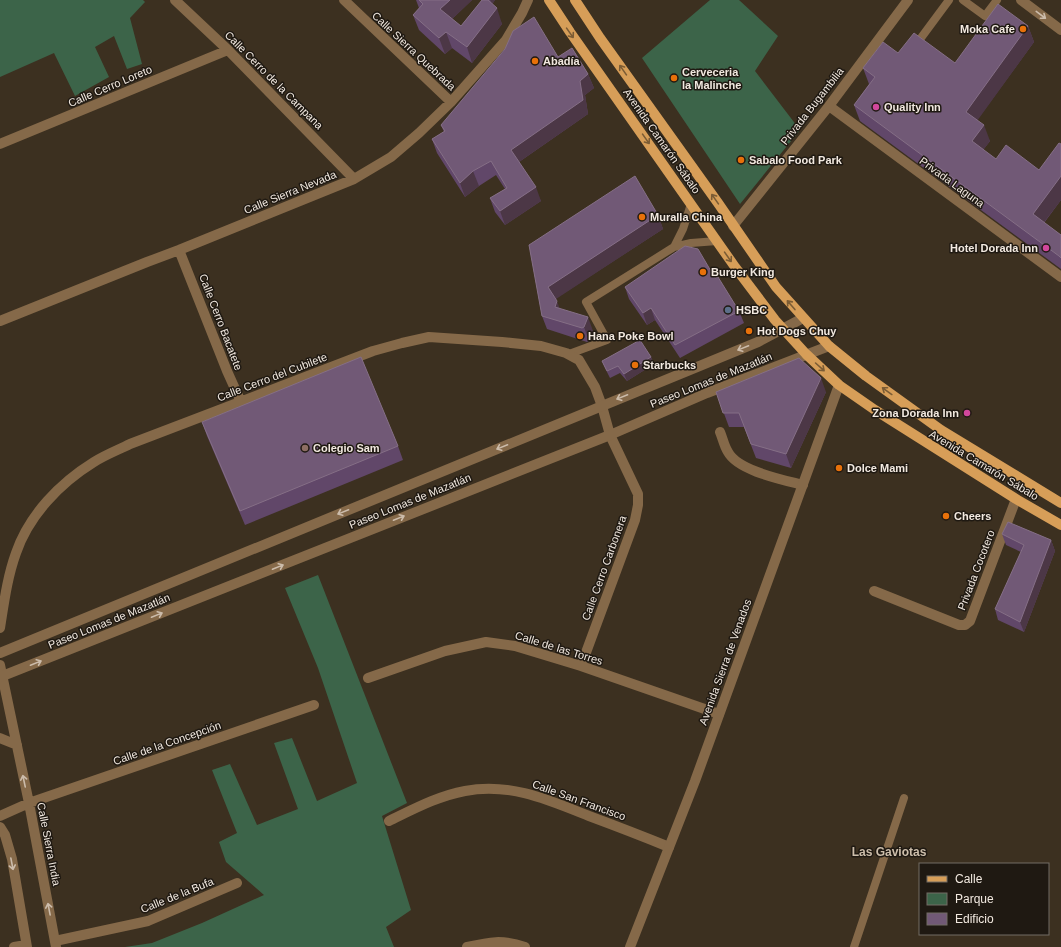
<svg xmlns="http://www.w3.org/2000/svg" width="1061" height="947" font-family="Helvetica,sans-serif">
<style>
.green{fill:#3c6449}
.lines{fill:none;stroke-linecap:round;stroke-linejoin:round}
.service{stroke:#856949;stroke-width:8}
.minor{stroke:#856949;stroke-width:10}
.tertiary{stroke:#856949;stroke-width:10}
.primary{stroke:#d79e58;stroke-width:10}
.wall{fill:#614769}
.shaded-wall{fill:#4c3746}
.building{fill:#715976;stroke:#856f86}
.oneway{stroke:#ccbcab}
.oneway2{stroke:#7b5c35}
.food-dot{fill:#e8710a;stroke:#1f1912;stroke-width:1.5}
.hotel-dot{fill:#d1479c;stroke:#1f1912;stroke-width:1.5}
.service-dot{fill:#5c6f8a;stroke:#1f1912;stroke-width:1.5}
.education-dot{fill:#8d6e63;stroke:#1f1912;stroke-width:1.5}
.labels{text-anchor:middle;stroke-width:3;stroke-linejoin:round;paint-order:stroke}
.poi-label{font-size:11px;font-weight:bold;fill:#f2e9e0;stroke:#1f1912;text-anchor:start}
.street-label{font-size:11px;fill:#f2e9e0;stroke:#1f1912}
.neighbourhood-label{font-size:12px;font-weight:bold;fill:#cdbeab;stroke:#1f1912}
</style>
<rect width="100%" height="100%" fill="#3c3020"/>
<path class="green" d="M0 0H143L145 2 130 18 142 64 127 69 114 36 95 47 109 77 75 96 54 53 0 77Z
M710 0H739L778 36 755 71 800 130 740 204 642 58Z
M318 575 407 803 382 816 411 910 386 927 394 947H125L152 943 202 923 264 895 226 862 219 842 237 833 212 770 230 764 257 825 298 809 274 743 292 738 317 801 357 783 318 668 285 588Z"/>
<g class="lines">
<path class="service" d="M963 0 985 16 997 0
M915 46 949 0
M674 247 683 229 691 204
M569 354 607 340 586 302 674 247 691 243 717 241
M854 947 904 798"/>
<path class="minor" d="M175 0 228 50 354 179
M344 0 451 102
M829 106 1061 277
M0 144 228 50
M733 226 829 106 908 0
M179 250 227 371 241 402
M0 321 147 262 179 250 354 179 391 157 419 133 451 102 506 40 522 13 528 0
M720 432C723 439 724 446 728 452 738 471 784 480 803 485
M874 591 959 625H965L970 621 1016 499
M0 628C4 603 7 578 16 553 29 515 60 483 94 462 105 455 118 450 130 444L373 351 402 343 429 337 502 342 541 346 566 353 579 360 595 387 602 406 610 435 638 494V505L635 520 581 666
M0 665 29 803 56 947
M368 678 445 651 486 642 515 646 581 666 719 714
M0 738 17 745
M0 816 29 803 314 705
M389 821C414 809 438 796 465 791 509 782 549 800 589 816 616 826 642 836 669 847
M0 827 5 835 12 859 27 947
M55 941 148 921 237 883
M14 947 26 945
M467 947C489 942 502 939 525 947"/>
<path class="tertiary" d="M1021 0 1061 30
M0 653 758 342 803 318
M0 677 610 435 707 393 829 346
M630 947 695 781 839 385"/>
<path class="primary" d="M549 0 570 32 735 267 775 320 806 354 839 385 875 410 1016 499 1061 525
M575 0 600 38 718 203 776 287 829 346 866 376 941 430 1061 503"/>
</g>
<path class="wall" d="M416 0H472L452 19 461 26 482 0H495L492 4 502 24 472 63 452 48 445 54 419 30 413 15 419 8Z
M1028 26 1034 42 977 120 990 141 983 150 996 159 1039 170 1061 144V200L1044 223 1061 235V269L860 121 854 105 869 84 863 68 898 53 955 63Z
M558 57 588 74 594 88 585 95 588 114 519 162 541 201 505 225 495 212 490 198 505 189 496 175 479 186 465 197 437 153 432 139 444 132 441 125Z
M658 215 663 229 555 299 559 309 593 331 589 341 587 342 547 329 542 316 529 245Z
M715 278 739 311 744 323 680 358 655 320 647 325 629 299 625 287Z
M651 357 654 364 627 381 620 373 610 378 605 368 602 361Z
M716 392H826L791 468 756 458 744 427H729Z
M202 422 398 446 403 460 245 525 207 436Z
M1002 534 1051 540 1055 551 1024 632 998 620 995 609 1021 552 1006 545Z"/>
<path class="shaded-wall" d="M450 0H472L446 25 440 9Z
M490 0H495L492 5Z
M497 8 502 24 472 63 467 47Z
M1028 26 1034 42 972 128 966 112Z
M446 32 452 48 445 54 439 38Z
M588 74 594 88 585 95 588 114 516 164 511 150 580 81Z
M984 125 990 141 978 157 972 141Z
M473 171 479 186 465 197 460 183Z
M1061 176V200L1038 230 1033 214Z
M536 187 541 201 505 225 500 211Z
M658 215 663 229 553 301 548 287Z
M557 301 562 315 555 307Z
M651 308 655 320 647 325 643 313Z
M588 317 593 331 589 341 584 327Z
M651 357 654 364 627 381 624 374Z
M821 378 826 392 791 468 786 454Z
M1051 540 1055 551 1024 632 1020 622Z"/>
<path class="building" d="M419 0H450L440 9 461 26 482 0H488L497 8 467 47 446 32 439 38 413 15 423 4Z
M998 4 1028 26 966 112 984 125 972 141 996 159 1006 145 1039 170 1059 143 1061 144V176L1033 214 1061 235V258L1059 256 854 105 875 77 863 68 883 42 898 53 914 33 955 63Z
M534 17 558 57 572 48 588 74 580 81 583 100 511 150 536 187 500 211 490 198 507 188 491 161 473 171 460 183 432 139 445 131 441 125 505 49 513 31Z
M635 176 658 215 548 287 557 301 555 307 588 317 584 327 582 328 542 316 529 245Z
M685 246 698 249 715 278 718 277 739 311 675 345 651 308 643 313 625 287Z
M640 340 651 357 624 374 618 366 607 371 602 361Z
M361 357 398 446 240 511 202 422Z
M799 358 821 378 786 454 751 444 739 413H723L716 392Z
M1008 522 1051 540 1020 622 995 609 1024 545 1002 534Z"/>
<defs><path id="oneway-shaft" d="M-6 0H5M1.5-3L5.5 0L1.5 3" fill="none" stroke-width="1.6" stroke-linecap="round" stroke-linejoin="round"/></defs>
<g class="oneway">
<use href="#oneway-shaft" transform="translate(1041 15) rotate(37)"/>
<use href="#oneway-shaft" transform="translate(743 348) rotate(158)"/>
<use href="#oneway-shaft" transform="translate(622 397) rotate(158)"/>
<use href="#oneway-shaft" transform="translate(502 447) rotate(158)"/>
<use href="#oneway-shaft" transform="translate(343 512) rotate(158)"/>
<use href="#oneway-shaft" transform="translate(399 518) rotate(-22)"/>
<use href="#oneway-shaft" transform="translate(278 567) rotate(-22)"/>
<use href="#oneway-shaft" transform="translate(157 615) rotate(-22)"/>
<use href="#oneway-shaft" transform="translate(36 663) rotate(-22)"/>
<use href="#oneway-shaft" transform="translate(24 781) rotate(-102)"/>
<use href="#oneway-shaft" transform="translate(12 864) rotate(79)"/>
<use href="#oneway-shaft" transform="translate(49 909) rotate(-101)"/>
</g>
<g class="oneway2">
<use href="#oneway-shaft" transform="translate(570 33) rotate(55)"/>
<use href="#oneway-shaft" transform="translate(623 70) rotate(-125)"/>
<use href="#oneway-shaft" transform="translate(646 139) rotate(55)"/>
<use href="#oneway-shaft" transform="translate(715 199) rotate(-125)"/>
<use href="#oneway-shaft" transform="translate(728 257) rotate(55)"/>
<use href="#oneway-shaft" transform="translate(791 305) rotate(-131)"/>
<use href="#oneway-shaft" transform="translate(820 367) rotate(42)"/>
<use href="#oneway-shaft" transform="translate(887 391) rotate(-144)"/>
</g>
<g class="food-dot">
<circle cx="1023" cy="29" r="4"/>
<circle cx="535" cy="61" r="4"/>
<circle cx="674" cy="78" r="4"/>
<circle cx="741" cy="160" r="4"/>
<circle cx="642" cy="217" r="4"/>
<circle cx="703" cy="272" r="4"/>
<circle cx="749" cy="331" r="4"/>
<circle cx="580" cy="336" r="4"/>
<circle cx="635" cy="365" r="4"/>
<circle cx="839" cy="468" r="4"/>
<circle cx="946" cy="516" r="4"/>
</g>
<g class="hotel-dot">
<circle cx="876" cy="107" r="4"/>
<circle cx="1046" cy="248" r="4"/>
<circle cx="967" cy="413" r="4"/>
</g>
<circle class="service-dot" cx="728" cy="310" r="4"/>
<circle class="education-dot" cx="305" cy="448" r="4"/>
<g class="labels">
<g class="poi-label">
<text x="1015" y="33" text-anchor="end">Moka Cafe</text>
<text x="543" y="65">Abadía</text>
<text x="682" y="76">Cerveceria<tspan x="682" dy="13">la Malinche</tspan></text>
<text x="884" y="111">Quality Inn</text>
<text x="749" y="164">Sabalo Food Park</text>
<text x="650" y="221">Muralla China</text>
<text x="1038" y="252" text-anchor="end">Hotel Dorada Inn</text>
<text x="711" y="276">Burger King</text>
<text x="736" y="314">HSBC</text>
<text x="757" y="335">Hot Dogs Chuy</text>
<text x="588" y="340">Hana Poke Bowl</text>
<text x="643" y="369">Starbucks</text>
<text x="959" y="417" text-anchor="end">Zona Dorada Inn</text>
<text x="313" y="452">Colegio Sam</text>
<text x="847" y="472">Dolce Mami</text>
<text x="954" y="520">Cheers</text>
</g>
<g class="street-label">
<text transform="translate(414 51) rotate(43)" y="4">Calle Sierra Quebrada</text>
<text transform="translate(274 80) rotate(45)" y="4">Calle Cerro de la Campana</text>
<text transform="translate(110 86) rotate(-23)" y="4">Calle Cerro Loreto</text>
<text transform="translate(812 106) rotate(-52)" y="4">Privada Bugambilia</text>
<text transform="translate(662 141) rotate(55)" y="4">Avenida Camarón Sábalo</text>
<text transform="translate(952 182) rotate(36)" y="4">Privada Laguna</text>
<text transform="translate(290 192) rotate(-22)" y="4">Calle Sierra Nevada</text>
<text transform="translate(221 322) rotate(69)" y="4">Calle Cerro Bacatete</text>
<text transform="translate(272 377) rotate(-21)" y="4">Calle Cerro del Cubilete</text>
<text transform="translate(711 380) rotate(-22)" y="4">Paseo Lomas de Mazatlán</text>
<text transform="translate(984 465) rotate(31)" y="4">Avenida Camarón Sábalo</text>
<text transform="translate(410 501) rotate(-22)" y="4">Paseo Lomas de Mazatlán</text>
<text transform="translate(604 568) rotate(-70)" y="4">Calle Cerro Carbonera</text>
<text transform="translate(976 570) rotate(-69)" y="4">Privada Cocotero</text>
<text transform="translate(109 621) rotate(-22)" y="4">Paseo Lomas de Mazatlán</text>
<text transform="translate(559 648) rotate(17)" y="4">Calle de las Torres</text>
<text transform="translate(725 662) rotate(-70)" y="4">Avenida Sierra de Venados</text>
<text transform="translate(167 743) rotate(-19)" y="4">Calle de la Concepción</text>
<text transform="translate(579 800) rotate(20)" y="4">Calle San Francisco</text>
<text transform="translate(49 844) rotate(79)" y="4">Calle Sierra India</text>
<text transform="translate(177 895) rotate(-22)" y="4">Calle de la Bufa</text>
</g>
<g class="neighbourhood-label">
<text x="889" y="856">Las Gaviotas</text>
</g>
</g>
<rect x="919" y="863" width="130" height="72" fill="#1f1912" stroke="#736c64"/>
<rect x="927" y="876" width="20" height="6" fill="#d79e58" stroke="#736c64"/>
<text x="955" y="883" font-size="12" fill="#f2e9e0">Calle</text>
<rect x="927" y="893" width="20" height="12" fill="#3c6449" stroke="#736c64"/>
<text x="955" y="903" font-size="12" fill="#f2e9e0">Parque</text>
<rect x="927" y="913" width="20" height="12" fill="#715976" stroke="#736c64"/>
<text x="955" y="923" font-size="12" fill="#f2e9e0">Edificio</text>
</svg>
